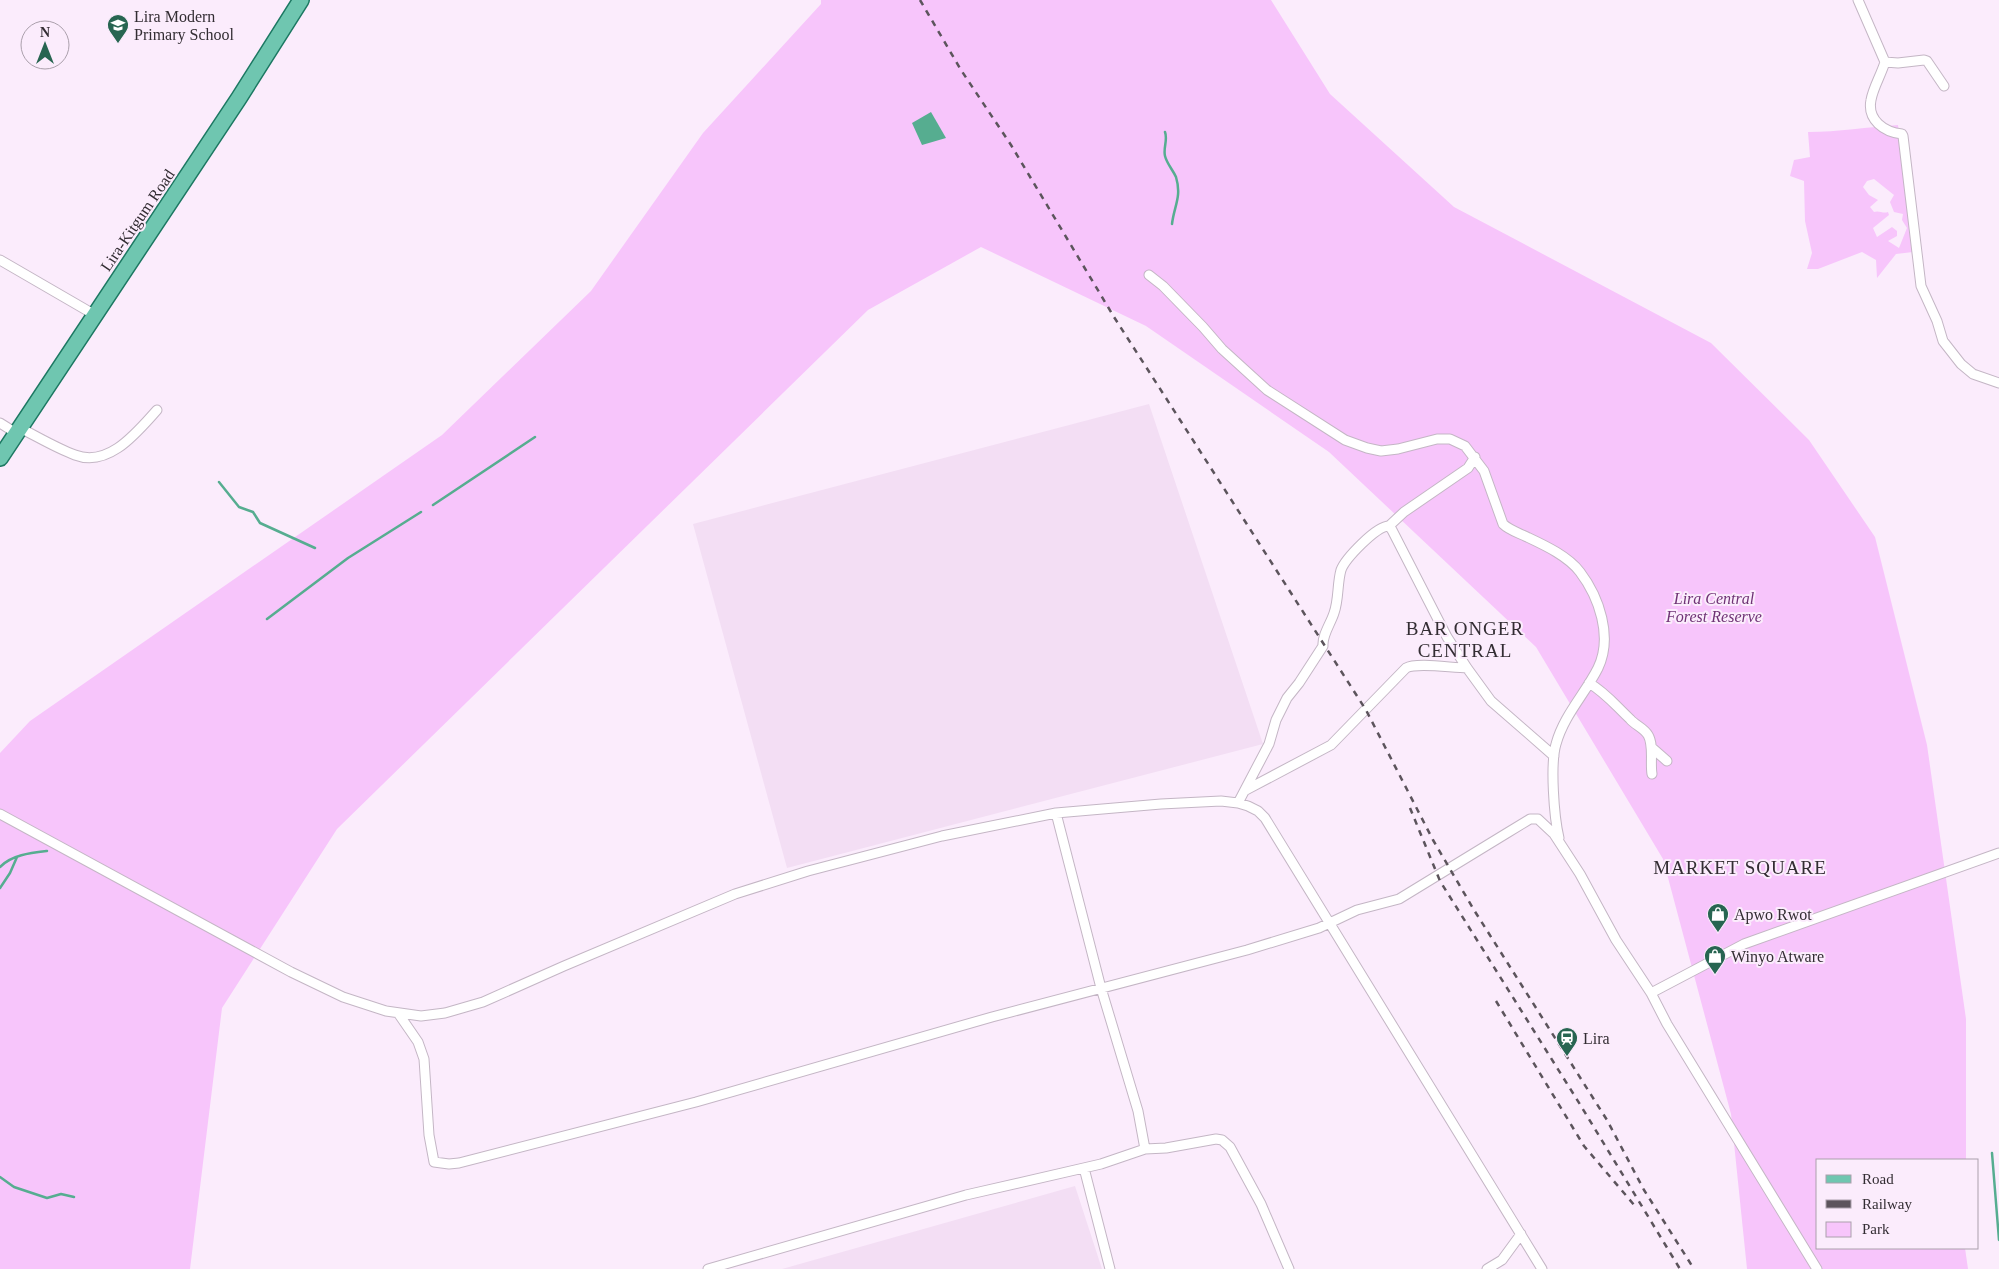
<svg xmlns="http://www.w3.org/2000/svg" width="1999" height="1269" font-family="Georgia,serif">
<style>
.built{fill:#f3def4}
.green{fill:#f7c5fb;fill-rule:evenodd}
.water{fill:#56ad90}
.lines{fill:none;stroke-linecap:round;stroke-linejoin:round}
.stream{stroke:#56ad90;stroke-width:2.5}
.street-casing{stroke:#c4b6c5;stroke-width:11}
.primary-casing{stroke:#1c7862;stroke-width:18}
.street{stroke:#fff;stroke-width:9}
.primary{stroke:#6fc6b0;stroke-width:15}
.rail{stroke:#5c545c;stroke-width:2.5;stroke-dasharray:6 6;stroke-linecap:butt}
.labels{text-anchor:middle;stroke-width:4;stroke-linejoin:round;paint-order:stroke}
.poi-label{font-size:16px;fill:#332d33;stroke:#fbecfc;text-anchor:start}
.street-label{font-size:16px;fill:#332d33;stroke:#fbecfc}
.park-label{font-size:16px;font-style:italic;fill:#6f3275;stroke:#fbecfc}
.quarter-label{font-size:19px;letter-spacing:1px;fill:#332d33;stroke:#fbecfc}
</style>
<rect width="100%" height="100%" fill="#fbecfc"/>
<path class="built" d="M1149 404 1263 744 787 868 693 524Z
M1075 1186 1102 1269H782Z"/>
<path class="green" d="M821 0H1271L1330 94 1454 207 1711 343 1809 440 1875 537 1927 745 1966 1019V1160H1818V1248H1965L1968 1269H1747L1731 1114 1663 859 1536 647 1329 452 1146 326 981 247 868 310 337 829 222 1008 190 1269H0V753L30 721 442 435 591 291 703 133 821 4Z
M1898 125 1913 252 1896 254 1877 278 1876 260 1862 252 1818 269H1807L1812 253 1805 221 1804 181 1790 176 1794 160 1810 157 1808 132C1838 132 1868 127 1898 125ZM1874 179 1894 195 1890 202 1894 212 1903 214 1902 220 1907 228 1899 248 1888 241 1897 236V231L1892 227 1877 237 1873 228 1889 215 1888 212C1883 214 1879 210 1874 212L1870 207 1878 200 1869 195 1863 187 1867 181Z"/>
<path class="water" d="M931 112 946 138 922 145 912 123Z"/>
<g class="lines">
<path class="stream" d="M1165 132C1168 140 1163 148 1165 156 1167 164 1173 170 1176 177 1182 197 1174 206 1172 224
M219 482 239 507 253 512 260 523 315 548
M433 505 535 437
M267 619 348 558 421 512
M0 867C12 855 30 853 47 851
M0 888 10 873 17 857
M1992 1153 1999 1240
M0 1177 14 1187 47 1198 61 1194 74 1197"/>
<g class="street-casing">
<path id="street" d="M1858 0 1885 62C1881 75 1873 88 1871 100 1867 120 1884 132 1902 134L1903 136 1921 286 1937 321 1943 341 1961 364 1973 374 1999 383
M1885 62 1898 63 1924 60 1927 61 1944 86
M0 260 95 315
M1149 275 1163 286 1203 327 1222 349 1267 390 1345 440 1367 448 1381 451 1398 449 1437 439H1450L1465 446 1484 471 1503 524C1509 530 1519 533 1527 537 1544 545 1568 556 1580 572 1599 597 1613 637 1598 668 1585 694 1564 715 1556 744 1550 764 1554 817 1559 838
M0 423 16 433
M20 428C38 437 56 448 75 455 109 468 137 432 157 410
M1389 526 1404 512 1468 468 1475 457
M1589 683C1606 693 1616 706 1630 719 1635 725 1644 728 1648 735 1654 745 1650 762 1652 774
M1651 747 1667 761
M1246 790 1331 745 1406 668C1417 662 1452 668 1467 668
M1238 803 1269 744 1276 720 1287 698 1299 683 1323 646C1322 635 1331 623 1334 613 1339 599 1337 584 1341 570 1345 559 1376 526 1389 526L1392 530 1447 637 1467 668 1491 701 1554 756
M0 814 291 972 343 997 386 1011 421 1016 445 1013 483 1002 564 966 735 894 808 871 942 836 1056 813 1161 804 1221 801 1238 803 1248 806 1258 811 1265 818 1542 1269
M1651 993 1744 944 1999 853
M398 1013 418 1042 424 1059 429 1135 434 1162 449 1164 459 1163 696 1102 992 1017 1247 950 1319 928 1357 910 1399 899 1507 833 1530 819H1538L1554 834 1580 874 1616 940 1651 993 1667 1024 1817 1269
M1145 1149 1166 1148 1216 1139 1222 1140 1230 1147 1261 1204 1289 1269
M1084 1168 1110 1269
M708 1269 966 1195 1101 1164 1145 1149 1138 1111 1101 988 1056 813
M1487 1269 1502 1260 1521 1234"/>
</g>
<g class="primary-casing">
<path id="primary" d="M0 458 239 98 301 0"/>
</g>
<use href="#street" class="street"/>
<use href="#primary" class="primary"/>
<path class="rail" d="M920 0 961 70 1011 145 1114 317 1366 710 1433 840 1474 910 1607 1120 1644 1190 1694 1269
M1410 808 1440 881 1581 1106 1680 1269
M1496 1001 1584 1146 1635 1206"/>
</g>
<defs>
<g id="school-pin" transform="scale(1.125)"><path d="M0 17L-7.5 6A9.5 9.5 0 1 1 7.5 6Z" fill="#276551" stroke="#fbecfc"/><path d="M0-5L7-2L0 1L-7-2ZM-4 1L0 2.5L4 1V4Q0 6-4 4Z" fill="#fff"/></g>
<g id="shop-pin" transform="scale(1.125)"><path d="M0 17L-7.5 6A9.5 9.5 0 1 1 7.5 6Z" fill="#276551" stroke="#fbecfc"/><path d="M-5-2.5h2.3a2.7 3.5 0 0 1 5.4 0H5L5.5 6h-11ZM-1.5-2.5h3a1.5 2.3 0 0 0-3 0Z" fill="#fff"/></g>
<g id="station-pin" transform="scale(1.125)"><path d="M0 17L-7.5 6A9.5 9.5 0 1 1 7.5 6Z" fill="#276551" stroke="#fbecfc"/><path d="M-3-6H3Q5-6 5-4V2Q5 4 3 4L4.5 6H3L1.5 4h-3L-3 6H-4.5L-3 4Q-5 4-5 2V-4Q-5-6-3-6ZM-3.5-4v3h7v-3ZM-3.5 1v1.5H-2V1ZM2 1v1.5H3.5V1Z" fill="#fff"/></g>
</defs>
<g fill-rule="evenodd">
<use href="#school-pin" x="118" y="25"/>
<use href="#shop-pin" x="1718" y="914"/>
<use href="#shop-pin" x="1715" y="956"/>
<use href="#station-pin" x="1567" y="1038"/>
</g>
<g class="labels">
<g class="poi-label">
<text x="134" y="22">Lira Modern<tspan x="134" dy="18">Primary School</tspan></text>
<text x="1734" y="920">Apwo Rwot</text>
<text x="1731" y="962">Winyo Atware</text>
<text x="1583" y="1044">Lira</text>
</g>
<g class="street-label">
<text transform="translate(137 220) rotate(-56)" y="6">Lira-Kitgum Road</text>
</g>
<g class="park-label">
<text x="1714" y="604">Lira Central<tspan x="1714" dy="18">Forest Reserve</tspan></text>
</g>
<g class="quarter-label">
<text x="1465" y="635">BAR ONGER<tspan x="1465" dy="22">CENTRAL</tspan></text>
<text x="1740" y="874">MARKET SQUARE</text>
</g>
</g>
<rect x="1816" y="1159" width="162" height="90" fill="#fbecfc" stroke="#aba0ac"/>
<rect x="1826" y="1175" width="25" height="8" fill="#6fc6b0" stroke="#aba0ac"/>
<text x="1862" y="1184" font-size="15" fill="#332d33">Road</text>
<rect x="1826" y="1200" width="25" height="8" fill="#5c545c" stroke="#aba0ac"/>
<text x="1862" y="1209" font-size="15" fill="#332d33">Railway</text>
<rect x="1826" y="1222" width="25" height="15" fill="#f7c5fb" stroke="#aba0ac"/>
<text x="1862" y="1234" font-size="15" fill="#332d33">Park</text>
<g transform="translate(45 45)"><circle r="24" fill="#fbecfc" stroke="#aba0ac"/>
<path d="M0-4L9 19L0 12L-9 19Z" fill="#276551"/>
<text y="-8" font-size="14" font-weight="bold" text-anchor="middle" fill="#332d33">N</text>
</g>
</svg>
